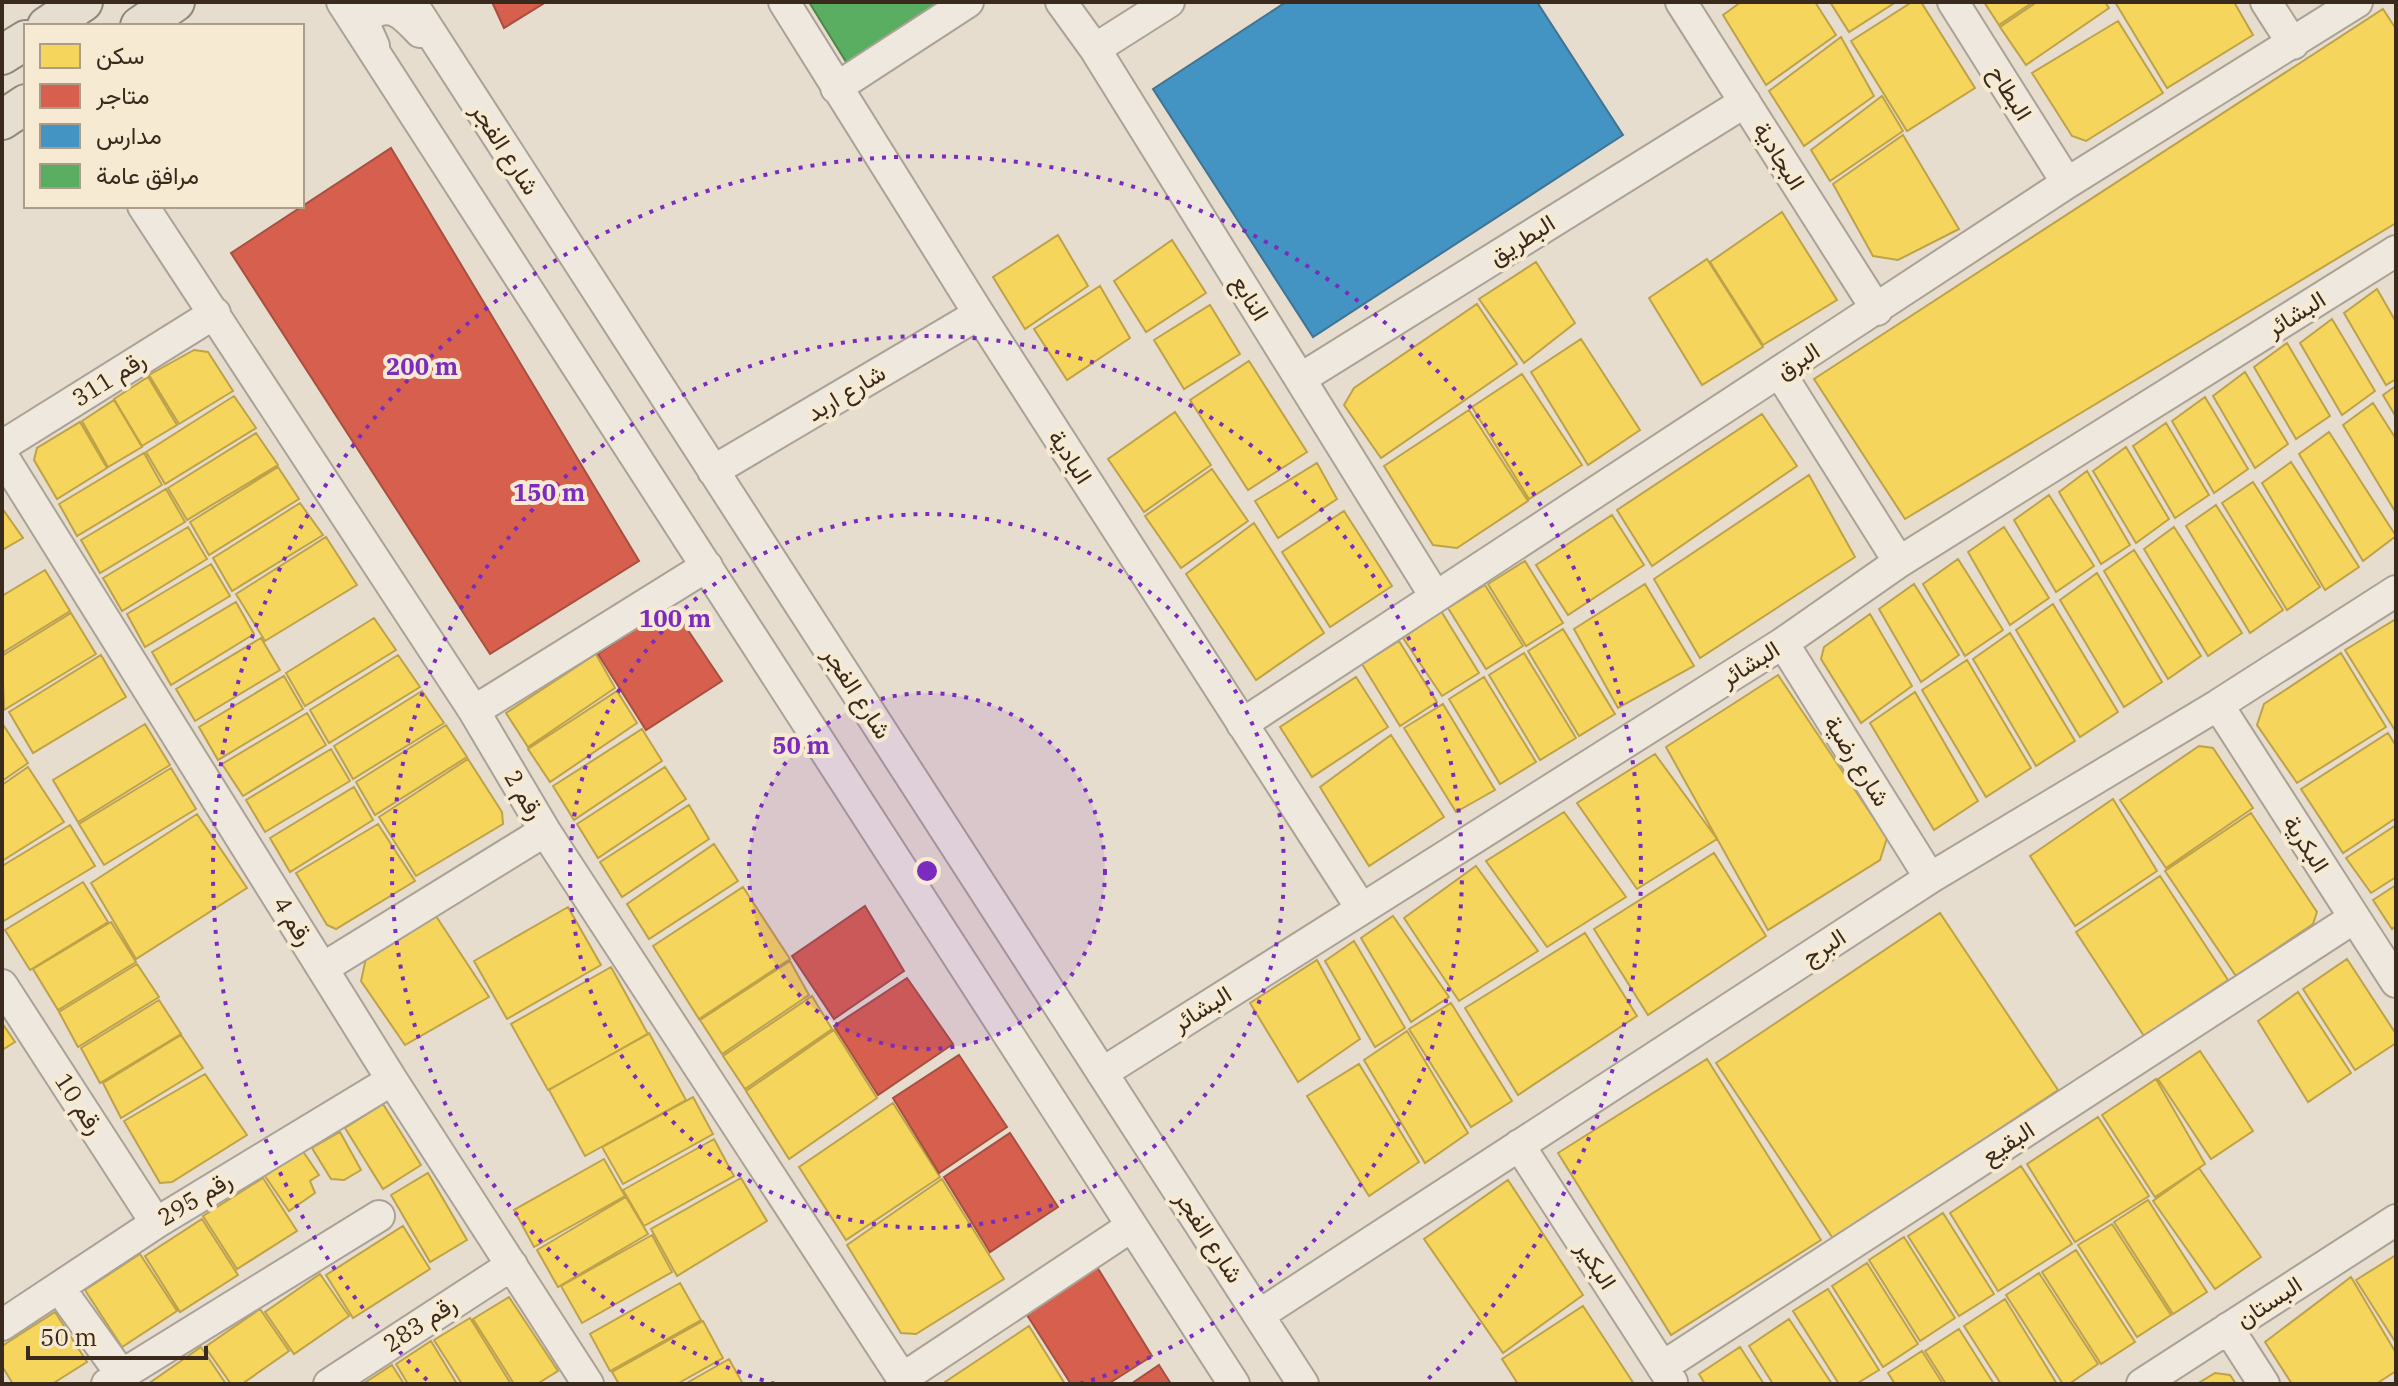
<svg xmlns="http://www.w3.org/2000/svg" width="2398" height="1386" font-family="'IBM Plex Serif',Vazirmatn,serif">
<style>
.homes{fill:#f6d55c;stroke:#bea249;stroke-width:2}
.shops{fill:#d6604d;stroke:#a7503f;stroke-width:2}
.schools{fill:#4393c3;stroke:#407491;stroke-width:2}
.public{fill:#5aae61;stroke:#50864d;stroke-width:2}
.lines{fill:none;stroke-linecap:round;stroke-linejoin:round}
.minor-casing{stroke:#aba296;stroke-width:34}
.major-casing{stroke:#91887d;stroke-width:42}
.minor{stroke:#eee8df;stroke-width:30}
.major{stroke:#e5ded1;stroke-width:38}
.ring{fill:none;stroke:#7b2cbf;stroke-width:4;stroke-dasharray:4 8}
.labels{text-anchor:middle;stroke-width:8;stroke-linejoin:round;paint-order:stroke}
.street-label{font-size:24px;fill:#3a2a1d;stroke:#f7ead3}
.centre{fill:#7b2cbf;stroke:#f7ead3;stroke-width:4}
.ring-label{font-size:24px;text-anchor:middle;font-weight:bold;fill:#7b2cbf;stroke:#f7ead3;stroke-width:8;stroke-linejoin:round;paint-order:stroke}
</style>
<rect width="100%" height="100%" fill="#e6ddce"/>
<path class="homes" d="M1741 2H1815L1836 35 1766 85 1723 15Z
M1830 2H1896L1849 32Z
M1912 2H1921L1975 88 1907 131 1851 41Z
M1984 2H2033L1999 25Z
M2037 2H2105L2109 8 2026 65 2000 27Z
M2115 2H2234L2253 35 2167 88Z
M2383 9 2396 29V223L1905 519 1814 379Z
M2118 21 2163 93 2086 141 2072 136 2032 73Z
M1841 37 1874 96 1804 146 1769 91Z
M1882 96 1903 131 1830 181 1811 150Z
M1903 135 1959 229 1898 260 1873 256 1833 184Z
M1782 212 1837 300 1763 345 1710 262Z
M1058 235 1088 286 1025 329 993 277Z
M1172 240 1206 293 1146 332 1114 281Z
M1707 259 1763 347 1702 385 1649 298Z
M1536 262 1575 323 1524 363 1479 299Z
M1100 286 1130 338 1067 380 1034 329Z
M2377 289 2396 322V379L2386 385 2344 313Z
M1477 304 1517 364 1381 458 1344 405 1354 388Z
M1210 305 1240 354 1184 389 1154 340Z
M2332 319 2375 391 2342 415 2300 343Z
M1581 339 1640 430 1588 465 1531 372Z
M2287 343 2330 416 2296 439 2254 367Z
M194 350 208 352 233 391 179 424 149 375Z
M1249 361 1307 452 1248 490 1190 400Z
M2245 372 2288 444 2255 468 2213 396Z
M1522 374 1582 465 1529 499 1472 407Z
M148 377 177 425 142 446 114 399Z
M2396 386V417L2383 395Z
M234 396 256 428 165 484 146 452Z
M2205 397 2248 469 2214 493 2172 421Z
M114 400 142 447 108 467 82 421Z
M2373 403 2396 439V513L2343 425Z
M1469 410 1528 501 1457 548 1433 545 1384 466Z
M1175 412 1211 465 1144 512 1108 459Z
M1762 414 1797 466 1652 566 1617 510Z
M80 422 107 468 57 499 34 460 37 448Z
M2166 423 2209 495 2175 518 2133 446Z
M2329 432 2396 536 2363 561 2299 454Z
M256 433 278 465 187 520 168 488Z
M2126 447 2169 519 2136 543 2093 471Z
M144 453 162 485 77 536 59 504Z
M2291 462 2359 567 2325 590 2262 483Z
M1317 463 1337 499 1278 538 1255 501Z
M278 467 299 499 209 555 190 522Z
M1212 469 1248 521 1181 568 1145 516Z
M2087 471 2130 545 2101 564 2059 492Z
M1809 475 1855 557 1700 658 1654 579Z
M2253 482 2320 587 2287 610 2222 503Z
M166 489 185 522 100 573 81 540Z
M2049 495 2094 566 2056 592 2014 520Z
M300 503 323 535 232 591 213 558Z
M2216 505 2283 610 2250 633 2186 526Z
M2 508 23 538 2 550Z
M1344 511 1392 586 1330 627 1282 552Z
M1612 515 1644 565 1568 615 1536 565Z
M1254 523 1324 633 1256 680 1186 574Z
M188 527 207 559 122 611 103 578Z
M2004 527 2049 598 2010 625 1968 552Z
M2174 527 2242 633 2208 656 2144 549Z
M326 537 357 585 265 641 236 594Z
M2134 550 2201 656 2168 679 2104 571Z
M1958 559 2003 630 1965 656 1923 584Z
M1525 561 1563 623 1526 646 1488 584Z
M211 564 230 596 145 647 127 614Z
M45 570 70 611 2 653V596Z
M2097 573 2162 682 2124 707 2060 600Z
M1645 584 1694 666 1618 708 1574 629Z
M1914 584 1959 655 1921 682 1879 609Z
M1485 585 1523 646 1486 669 1448 608Z
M236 602 254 634 171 685 152 652Z
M2053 604 2118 712 2080 737 2016 630Z
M1441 611 1479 673 1442 696 1403 638Z
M71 613 96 654 4 710 2 656Z
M1870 614 1912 686 1861 723 1821 659 1824 647Z
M374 618 396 650 305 706 286 673Z
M2396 619V732L2345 650Z
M1563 629 1615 714 1579 736 1528 651Z
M2010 633 2075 741 2036 766 1973 659Z
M261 638 280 670 195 721 176 689Z
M1399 641 1437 702 1400 726 1362 664Z
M1524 653 1576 738 1540 760 1489 675Z
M2341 653 2386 727 2297 783 2257 725 2264 704Z
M596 654 615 688 528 747 506 713Z
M101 655 126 697 33 753 9 712Z
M398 655 420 687 329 743 310 710Z
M1967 660 2031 768 1986 797 1922 690Z
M1778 675 1887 838 1880 860 1768 930 1666 747Z
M284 676 303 709 218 760 199 727Z
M1356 677 1388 727 1312 777 1280 727Z
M1484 677 1536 762 1500 784 1449 699Z
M422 691 444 723 353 779 334 746Z
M617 691 637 723 550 782 528 749Z
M1915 692 1978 801 1934 830 1870 723Z
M1443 704 1495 790 1456 812 1404 728Z
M307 713 326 745 243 796 222 764Z
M2 723 28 763 2 781Z
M145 724 170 765 78 822 53 780Z
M446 725 467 757 375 815 356 782Z
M642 729 662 761 574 820 553 786Z
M2388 733 2396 746V818L2343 853 2301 789Z
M1391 735 1444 817 1369 866 1320 787Z
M2199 746 2213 748 2253 808 2166 868 2120 800Z
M331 749 350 781 265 832 246 800Z
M1655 754 1717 839 1637 889 1577 803Z
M468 759 502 812 503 824 416 876 379 817Z
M28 767 64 822 2 861V785Z
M665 767 686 799 598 858 577 824Z
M171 768 196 809 104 865 79 824Z
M354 787 373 820 290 872 270 838Z
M2113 799 2157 871 2075 926 2030 856Z
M689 805 709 839 622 897 600 862Z
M1564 812 1626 897 1547 947 1486 861Z
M2251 813 2317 912 2313 924 2236 976 2165 871Z
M197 814 247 888 136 959 91 883Z
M378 824 415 881 336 929 327 925 296 873Z
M70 825 95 866 2 922V866Z
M2396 825V877L2371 893 2346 858Z
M714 844 738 881 649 939 627 904Z
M1714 853 1766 936 1648 1015 1594 929Z
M1476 866 1538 951 1459 1001 1404 918Z
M2160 876 2228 980 2144 1036 2076 932Z
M83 882 108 922 30 970 5 930Z
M2396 885V926L2392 929 2373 900Z
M743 887 790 959 699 1019 653 946Z
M568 907 601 965 507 1019 474 961Z
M434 913 489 997 405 1045 361 981 366 958Z
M1940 913 2058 1090 1834 1240 1716 1063Z
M1393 916 1449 997 1411 1022 1361 938Z
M111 922 136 962 58 1010 33 969Z
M1585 933 1637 1016 1518 1095 1465 1008Z
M1354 941 1405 1028 1375 1047 1325 961Z
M2347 959 2396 1034V1043L2355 1070 2303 989Z
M1317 960 1360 1039 1298 1082 1250 1003Z
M790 961 809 995 722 1054 700 1020Z
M137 964 159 997 78 1047 59 1012Z
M611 967 648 1034 548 1090 511 1024Z
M2298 992 2351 1073 2308 1102 2258 1021Z
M812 996 832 1029 745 1089 723 1056Z
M159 1000 181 1034 100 1083 81 1048Z
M1451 1003 1512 1101 1471 1127 1409 1029Z
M2 1023 15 1042 2 1050Z
M834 1030 877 1098 789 1159 746 1091Z
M1407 1031 1468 1133 1425 1163 1364 1060Z
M649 1033 686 1100 585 1156 549 1090Z
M181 1035 203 1068 121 1118 103 1083Z
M2200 1051 2253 1131 2211 1159 2158 1079Z
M1707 1059 1821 1240 1671 1335 1558 1153Z
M1359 1064 1419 1162 1369 1196 1307 1096Z
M205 1074 247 1135 172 1182 160 1183 124 1121Z
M2156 1079 2205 1164 2155 1197 2102 1115Z
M693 1097 713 1134 623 1184 602 1147Z
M893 1103 940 1177 846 1240 799 1167Z
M383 1104 421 1165 383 1189 345 1128Z
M2098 1117 2149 1196 2075 1242 2027 1164Z
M340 1132 361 1170 344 1180 331 1179 312 1148Z
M714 1139 734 1176 644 1226 623 1190Z
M302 1150 319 1175 310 1181 315 1193 289 1211 265 1176Z
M604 1159 625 1196 534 1247 514 1210Z
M2021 1166 2072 1244 1998 1291 1950 1213Z
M2199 1168 2261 1257 2215 1289 2153 1201Z
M428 1173 467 1240 430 1262 391 1195Z
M263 1178 297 1231 237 1269 203 1216Z
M741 1178 767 1221 677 1276 651 1229Z
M942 1179 1004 1279 916 1334 901 1333 847 1245Z
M1508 1180 1583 1295 1503 1353 1424 1239Z
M626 1197 648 1234 558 1287 537 1250Z
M2148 1200 2207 1292 2173 1314 2114 1222Z
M1943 1213 1994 1294 1959 1316 1908 1236Z
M202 1219 238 1275 180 1312 145 1256Z
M2112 1224 2171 1315 2137 1337 2078 1245Z
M403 1226 430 1269 353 1318 326 1275Z
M652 1235 672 1272 582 1323 561 1286Z
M1904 1237 1955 1318 1920 1341 1869 1260Z
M2076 1250 2135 1342 2101 1364 2042 1272Z
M140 1254 177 1311 122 1347 85 1290Z
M2396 1255V1343L2356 1280Z
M1867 1263 1918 1344 1883 1367 1832 1286Z
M2039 1273 2098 1364 2069 1384H2063L2006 1295Z
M320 1274 349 1316 294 1354 265 1312Z
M2351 1277 2396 1353V1371L2376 1384H2292L2265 1342Z
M680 1283 701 1320 610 1371 590 1334Z
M1828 1289 1879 1370 1856 1384H1839L1793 1311Z
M509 1297 558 1371 537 1384H514L473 1319Z
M2005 1299 2057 1384H2001L1964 1326Z
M1583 1306 1634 1384H1518L1502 1359Z
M260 1309 289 1351 242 1384H231L205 1347Z
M55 1312 87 1362 52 1384H13L2 1366V1346Z
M470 1318 511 1384H462L434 1340Z
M1789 1319 1832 1384H1773L1749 1346Z
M703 1321 723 1358 677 1384H619L612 1372Z
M1029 1326 1065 1384H945V1382Z
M1959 1329 1994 1384H1946L1925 1351Z
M431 1341 457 1384H408L396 1364Z
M201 1347 226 1384H148Z
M1740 1347 1764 1384H1705L1699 1374Z
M1922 1351 1943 1384H1895L1888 1373Z
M729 1359 743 1384H685Z
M392 1365 404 1384H363Z
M2215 1373 2230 1375 2236 1384H2197Z"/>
<path class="shops" d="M492 2H546L504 28Z
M391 148 639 561 490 654 231 253Z
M671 605 722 681 646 730 598 654Z
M865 906 904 971 834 1019 792 956Z
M907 978 953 1044 878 1095 834 1026Z
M959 1055 1007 1127 939 1173 893 1098Z
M1010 1133 1058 1207 990 1252 944 1177Z
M1097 1267 1152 1356 1108 1384H1071L1027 1315Z
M1159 1365 1171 1384H1131Z"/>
<path class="schools" d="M1286 2H1537L1623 135 1313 337 1153 89Z"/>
<path class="public" d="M809 2H948L848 65Z"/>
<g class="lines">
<g class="minor-casing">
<path id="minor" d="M342 2 1234 1384
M411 2 1303 1384
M784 2 979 314 1361 908
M1061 2 1095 49 1435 596
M1681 2 1877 310
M1953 2 2067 183
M2266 2 2293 44
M374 46 366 28 368 16C391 0 404 15 420 32
M1095 49 1169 2
M836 88 968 2
M143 206 474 711 545 831 906 1384
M1780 373 1899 562
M1300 379 1745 102
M2 446 215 313
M2 455 392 1080 588 1384
M713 471 979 314
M1783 643 1930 878
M2218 705 2396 982
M474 711 707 566
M1242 724 2067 183 2357 2
M323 968 545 831
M2 985 156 1223
M1102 1073 1783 643 1899 562 2396 251
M1519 1145 1672 1382
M60 1289 121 1374
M1259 1315 1930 878 2218 705 2396 591
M2 1325 156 1223 392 1080
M2228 1328 2264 1384
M1662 1367 2354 918
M903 1378 1132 1226
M107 1384 379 1216
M329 1384 512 1265
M2142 1384 2396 1220"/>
</g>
<g class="major-casing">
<path id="major" d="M47 26 83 2
M140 26 175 2
M2 55 26 40
M2 120 26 104"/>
</g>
<use href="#minor" class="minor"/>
<use href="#major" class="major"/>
</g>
<circle cx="927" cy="871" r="178" fill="#7b2cbf" fill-opacity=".12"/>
<g class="ring">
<circle cx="927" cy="871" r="178"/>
<circle cx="927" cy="871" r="357"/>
<path d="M775 1384A535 535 0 1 1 1079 1384"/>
<path d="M427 1380A714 714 0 1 1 1427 1380"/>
</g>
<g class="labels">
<g class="street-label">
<text transform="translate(2010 93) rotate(58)" y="8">البطاح</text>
<text transform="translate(505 149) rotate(57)" y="8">شارع الفجر</text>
<text transform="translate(1779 156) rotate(58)" y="8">البجادية</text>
<text transform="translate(1522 240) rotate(-32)" y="8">البطريق</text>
<text transform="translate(1250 298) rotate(58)" y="8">النابع</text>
<text transform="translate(2296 314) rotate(-32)" y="8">البشائر</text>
<text transform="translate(1798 361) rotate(-33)" y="8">البرق</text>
<text transform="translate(109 379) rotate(-32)" y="8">رقم 311</text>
<text transform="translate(846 393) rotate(-31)" y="8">شارع اربد</text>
<text transform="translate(1070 457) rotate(57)" y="8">البادية</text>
<text transform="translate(1750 664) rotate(-32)" y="8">البشائر</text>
<text transform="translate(857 693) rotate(57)" y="8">شارع الفجر</text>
<text transform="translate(1857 761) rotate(58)" y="8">شارع رضية</text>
<text transform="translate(524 795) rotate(59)" y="8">رقم 2</text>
<text transform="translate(2306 844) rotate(57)" y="8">البكرية</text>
<text transform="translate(293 921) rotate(58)" y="8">رقم 4</text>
<text transform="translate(1824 947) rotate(-33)" y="8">البرج</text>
<text transform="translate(1202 1009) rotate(-32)" y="8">البشائر</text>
<text transform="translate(79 1104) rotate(57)" y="8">رقم 10</text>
<text transform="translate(2008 1143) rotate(-33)" y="8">البقيع</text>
<text transform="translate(195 1199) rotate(-31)" y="8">رقم 295</text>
<text transform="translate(1209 1237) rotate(57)" y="8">شارع الفجر</text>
<text transform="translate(1596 1265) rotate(57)" y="8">البكير</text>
<text transform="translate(2269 1302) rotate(-33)" y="8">البستان</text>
<text transform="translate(420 1324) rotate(-33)" y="8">رقم 283</text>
</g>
</g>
<circle cx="927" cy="871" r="12" class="centre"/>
<g class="ring-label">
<text x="422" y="375">200 m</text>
<text x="549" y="501">150 m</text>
<text x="675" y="627">100 m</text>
<text x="801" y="754">50 m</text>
</g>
<rect width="2398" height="1386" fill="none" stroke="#3a2a1d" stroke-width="8"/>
<rect x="24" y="24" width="280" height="184" fill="#f7ead3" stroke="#ab9d8a" stroke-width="2"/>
<rect x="40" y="44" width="40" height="24" fill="#f6d55c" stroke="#ab9d8a" stroke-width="2"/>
<text x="96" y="64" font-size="24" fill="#3a2a1d">سكن</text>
<rect x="40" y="84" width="40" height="24" fill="#d6604d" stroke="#ab9d8a" stroke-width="2"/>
<text x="96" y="104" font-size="24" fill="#3a2a1d">متاجر</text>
<rect x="40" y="124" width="40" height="24" fill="#4393c3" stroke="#ab9d8a" stroke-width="2"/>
<text x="96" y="144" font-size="24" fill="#3a2a1d">مدارس</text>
<rect x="40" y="164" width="40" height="24" fill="#5aae61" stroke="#ab9d8a" stroke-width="2"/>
<text x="96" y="184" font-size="24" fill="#3a2a1d">مرافق عامة</text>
<path d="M28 1346v12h178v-12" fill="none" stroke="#3a2a1d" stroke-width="4"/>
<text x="40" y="1346" font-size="24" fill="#3a2a1d" stroke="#f7ead3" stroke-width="6" paint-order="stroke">50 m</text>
</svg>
